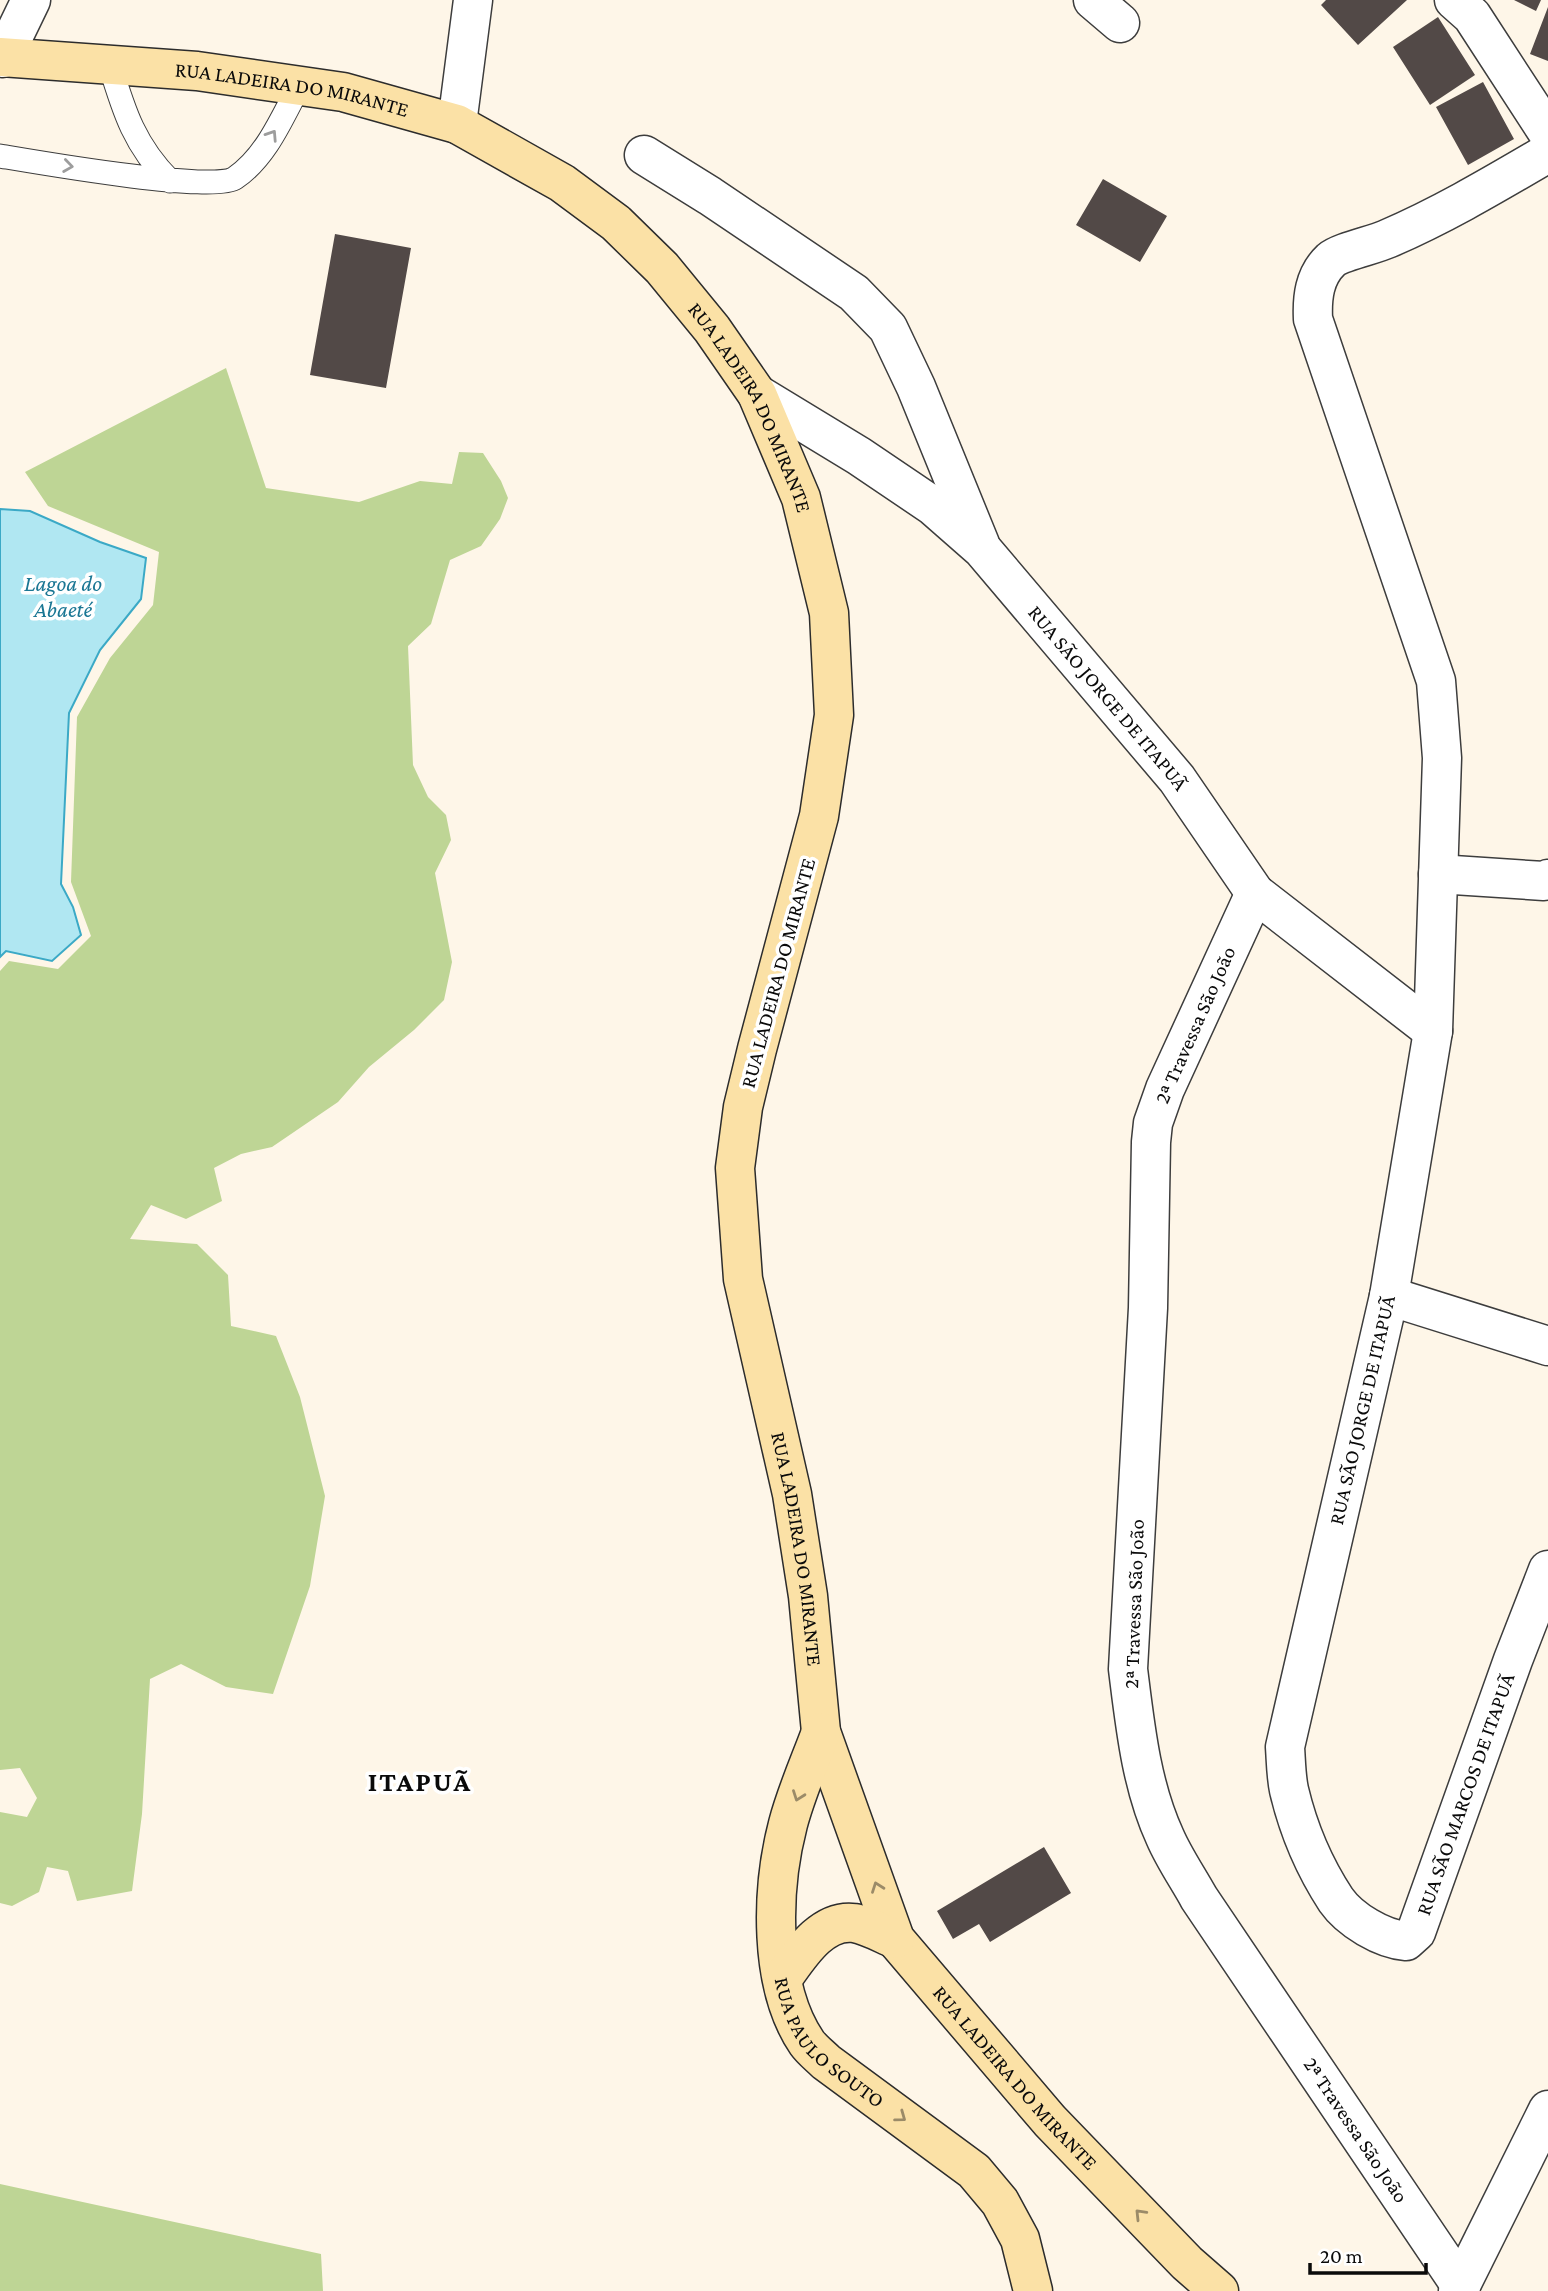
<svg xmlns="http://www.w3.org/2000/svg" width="1548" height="2291" font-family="'Crimson Pro',serif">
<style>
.forest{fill:#bed595}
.water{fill:#b0e7f2;stroke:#3ba9c6;stroke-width:2}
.building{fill:#524947}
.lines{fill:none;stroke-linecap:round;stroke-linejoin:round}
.lane-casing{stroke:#3d3d3d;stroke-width:25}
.street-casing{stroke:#3d3d3d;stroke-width:41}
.secondary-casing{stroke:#2c2c2c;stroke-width:41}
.lane{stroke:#fff;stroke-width:23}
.street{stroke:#fff;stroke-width:38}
.secondary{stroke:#fbe1a6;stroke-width:38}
.oneway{stroke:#9d9d9d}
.oneway2{stroke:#9b8b68}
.labels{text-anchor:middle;stroke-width:7;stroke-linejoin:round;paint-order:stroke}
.street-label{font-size:21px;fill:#0a0a0a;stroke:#fff}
.water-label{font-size:23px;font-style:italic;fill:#1b7794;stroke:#fff}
.district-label{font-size:28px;font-weight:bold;letter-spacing:2px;fill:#0a0a0a;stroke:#fff}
</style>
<rect width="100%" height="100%" fill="#fef6e8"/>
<path class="forest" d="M226 368 266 488 359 502 420 481 452 484 459 452 483 453 501 481 508 498 500 519 481 546 450 560 431 624 408 646 413 765 428 797 446 815 451 840 435 873 452 962 444 1000 414 1030 369 1067 338 1102 272 1147 241 1154 214 1168 222 1201 186 1219 151 1205 130 1239 197 1244 228 1275 231 1326 276 1336 300 1397 325 1496 310 1586 273 1694 226 1687 181 1664 150 1679 142 1814 132 1891 77 1901 68 1871 47 1867 39 1892 12 1906 0 1903V1812L27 1817 37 1798 20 1768 0 1770V971L9 961 58 969 91 936 71 882 77 717 110 658 153 605 159 552 48 506 25 472Z
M0 2184 321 2254 323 2291H0Z"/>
<path class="water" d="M0 509 30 511 100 542 146 558 141 599 100 650 69 713 61 884 73 907 81 935 52 961 6 951 0 957Z"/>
<path class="building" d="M1326 0H1407L1358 45 1321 5Z
M1514 0H1541L1536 11Z
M1548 7V61L1530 54Z
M1438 17 1475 75 1430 105 1393 47Z
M1483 82 1514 139 1468 165 1436 107Z
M1103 179 1167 216 1140 262 1076 225Z
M335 234 411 248 386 388 310 375Z
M1044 1847 1071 1893 990 1942 979 1924 953 1939 937 1911Z"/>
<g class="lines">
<g class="lane-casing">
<path id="lane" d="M110 65C124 112 135 146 170 181
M0 156C36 162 213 193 235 178 266 157 282 118 299 86"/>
</g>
<g class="street-casing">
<g id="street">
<path d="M1093 0 1120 23"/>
<path d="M1454 0 1472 16 1548 133"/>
<path d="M3 58 31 0"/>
<path d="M457 124 473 0"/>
<path id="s1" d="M1548 153C1495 184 1443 215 1387 239 1374 245 1340 252 1331 260 1314 276 1312 298 1313 319L1436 681 1442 758 1433 1031 1389 1296 1285 1747C1286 1761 1286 1776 1289 1790 1298 1828 1315 1868 1336 1900 1350 1920 1382 1939 1406 1941L1416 1932 1513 1660 1548 1570"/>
<path d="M644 155 710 196 854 293 888 328 916 387 980 544"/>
<path id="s2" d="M757 394 859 456 933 506 982 549 1177 779 1255 893 1433 1031"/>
<path d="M1438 874 1544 881 1548 879"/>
<path d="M1255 893 1165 1089 1153 1123 1151 1142 1148 1308 1128 1669C1135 1725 1141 1785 1165 1837 1174 1858 1188 1878 1199 1898L1461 2286"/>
<path d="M1389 1296 1548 1346"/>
<path d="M1458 2291 1548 2110"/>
</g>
</g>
<g class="secondary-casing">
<g id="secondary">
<path id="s3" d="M0 57 197 71 343 92 457 124 562 183 616 223 662 268 712 329 757 394 801 498 829 613 834 715 819 816 757 1049 743 1107 735 1168 743 1279 792 1494 808 1596 821 1732 895 1939 1050 2121 1187 2263 1219 2291"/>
<path id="s4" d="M821 1732C810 1762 796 1793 788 1824 771 1889 768 1986 807 2043 812 2050 820 2056 826 2062L974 2171 1000 2202 1020 2239 1033 2291"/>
<path d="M783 1978C799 1956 821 1919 854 1923 867 1925 883 1934 895 1939"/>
</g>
</g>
<use href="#lane" class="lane"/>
<use href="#street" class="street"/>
<use href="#secondary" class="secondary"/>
</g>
<defs><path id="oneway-chevron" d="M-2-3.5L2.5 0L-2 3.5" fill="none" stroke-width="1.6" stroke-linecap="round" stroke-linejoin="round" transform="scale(1.75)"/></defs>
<g class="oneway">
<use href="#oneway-chevron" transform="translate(272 135) rotate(-57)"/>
<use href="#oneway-chevron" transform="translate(68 166) rotate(8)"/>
</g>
<g class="oneway2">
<use href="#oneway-chevron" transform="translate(798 1796) rotate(110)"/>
<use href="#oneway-chevron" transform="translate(877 1887) rotate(-110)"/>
<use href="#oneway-chevron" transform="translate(901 2117) rotate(36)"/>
<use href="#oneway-chevron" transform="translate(1140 2214) rotate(-134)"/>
</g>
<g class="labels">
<g class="street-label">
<text dy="7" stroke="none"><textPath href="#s3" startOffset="294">RUA LADEIRA DO MIRANTE</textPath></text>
<text dy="7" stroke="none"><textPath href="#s3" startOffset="882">RUA LADEIRA DO MIRANTE</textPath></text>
<text dy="7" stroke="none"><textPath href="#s2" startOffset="469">RUA SÃO JORGE DE ITAPUÃ</textPath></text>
<text transform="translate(778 973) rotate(-75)" y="7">RUA LADEIRA DO MIRANTE</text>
<text transform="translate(1195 1025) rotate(-66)" y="7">2ª Travessa São João</text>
<text transform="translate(1362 1410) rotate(-77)" y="7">RUA SÃO JORGE DE ITAPUÃ</text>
<text dy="7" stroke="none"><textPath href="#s3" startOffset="2058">RUA LADEIRA DO MIRANTE</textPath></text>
<text transform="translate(1134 1604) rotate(-88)" y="7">2ª Travessa São João</text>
<text dy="7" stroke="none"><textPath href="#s1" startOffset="2177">RUA SÃO MARCOS DE ITAPUÃ</textPath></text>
<text dy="7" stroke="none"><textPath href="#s4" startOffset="336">RUA PAULO SOUTO</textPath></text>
<text dy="7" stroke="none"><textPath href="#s3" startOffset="2646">RUA LADEIRA DO MIRANTE</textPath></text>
<text transform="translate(1356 2130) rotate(56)" y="7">2ª Travessa São João</text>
</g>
<g class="water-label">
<text x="63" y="591">Lagoa do<tspan x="63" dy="26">Abaeté</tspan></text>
</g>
<g class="district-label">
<text x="420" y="1791">ITAPUÃ</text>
</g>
</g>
<path d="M1310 2263v10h116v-10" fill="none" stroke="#0a0a0a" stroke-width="3.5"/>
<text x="1320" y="2263" font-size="21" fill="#0a0a0a" stroke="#ffffff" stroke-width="5" paint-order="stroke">20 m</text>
</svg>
